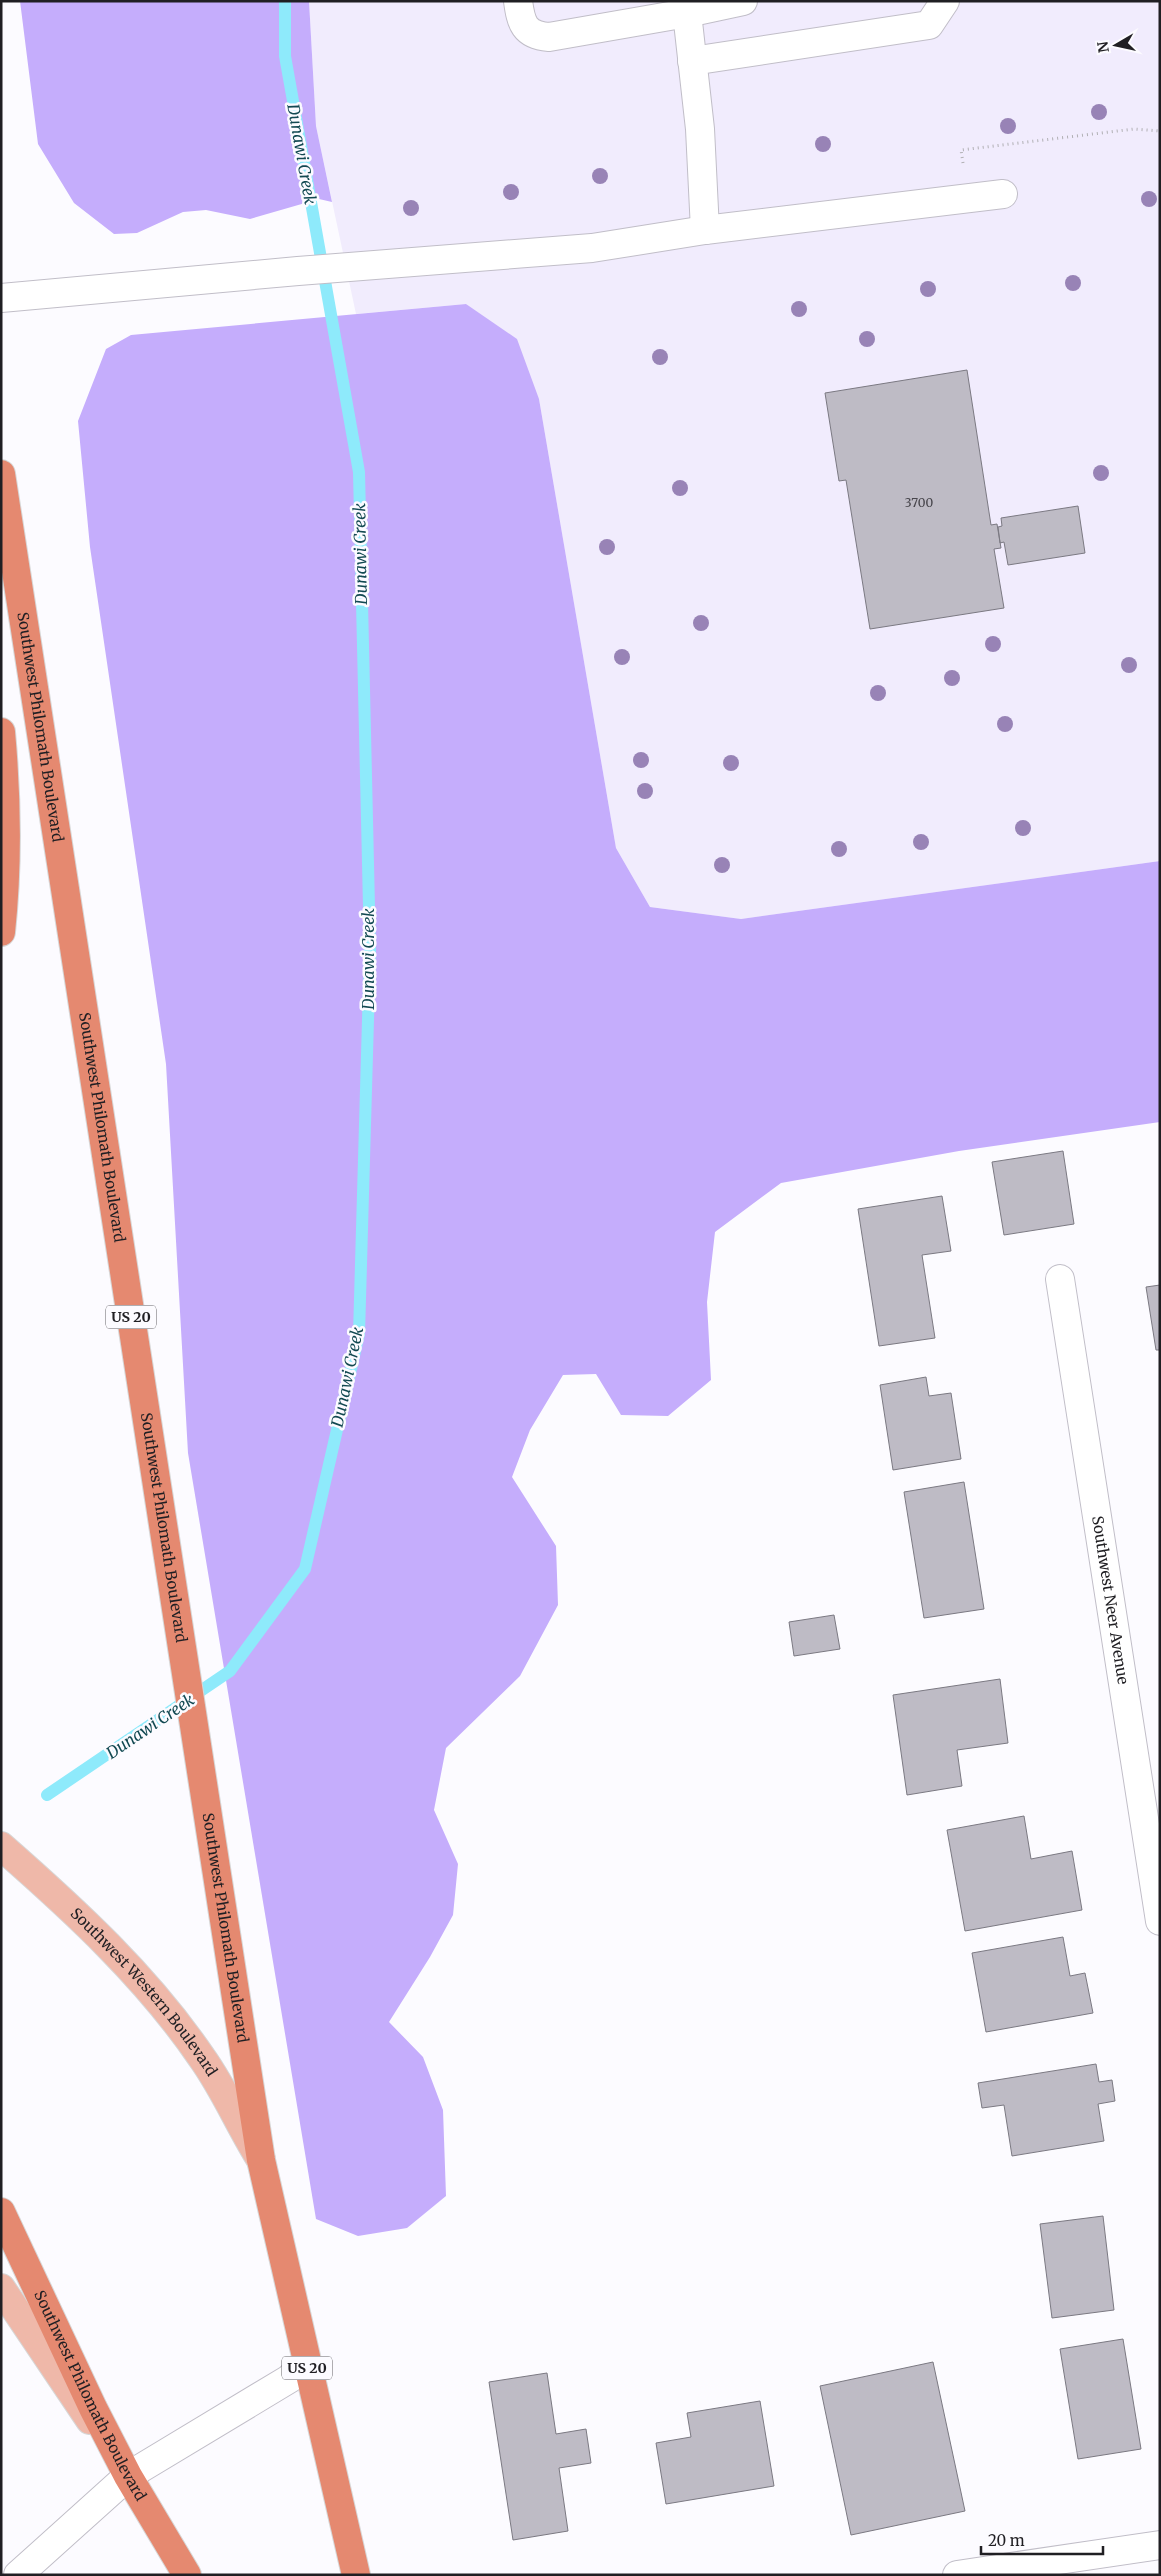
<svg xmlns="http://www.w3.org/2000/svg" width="1161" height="2576" font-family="Merriweather,serif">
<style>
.built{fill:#f1ecfd}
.forest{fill:#c5adfc}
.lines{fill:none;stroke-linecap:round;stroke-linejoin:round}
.stream{stroke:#8eeafb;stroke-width:12}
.building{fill:#bebbc5;stroke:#7b7982}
.minor-casing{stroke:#c1bec8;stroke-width:30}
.major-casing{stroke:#d7d7d7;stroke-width:30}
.highway-casing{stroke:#d7d7d7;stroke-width:30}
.path{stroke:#b1b0b4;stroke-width:3;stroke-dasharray:1 4;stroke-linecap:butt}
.minor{stroke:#fff;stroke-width:28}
.major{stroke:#efb8a9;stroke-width:28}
.highway{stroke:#e58970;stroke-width:28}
.tree{fill:#9883b6}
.labels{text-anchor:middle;stroke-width:5;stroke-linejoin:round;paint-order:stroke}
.number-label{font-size:12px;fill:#48464c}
.shield{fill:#fcfbff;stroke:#626165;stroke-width:1}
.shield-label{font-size:14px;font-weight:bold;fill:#201f23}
.street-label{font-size:15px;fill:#201f23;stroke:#fcfbff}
.water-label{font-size:16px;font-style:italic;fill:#124952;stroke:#fcfbff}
</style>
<rect width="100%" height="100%" fill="#fcfbff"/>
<path class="built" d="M309 1H1160V861L741 919 650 907 616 848 539 399 466 304 356 314 316 126Z"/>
<path class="forest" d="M20 1H309L316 126 332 202 319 199 250 219 206 210 183 212 137 233 114 234 74 203 38 144Z
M466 304 517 339 539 399 616 848 650 907 741 919 1160 861V1122L959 1151 781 1183 715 1232 707 1302 711 1380 668 1416 621 1415 596 1374 563 1375 530 1430 512 1477 556 1546 558 1605 520 1676 446 1748 434 1810 458 1864 453 1915 430 1957 389 2022 423 2057 443 2110 446 2196 407 2228 358 2236 316 2219 188 1453 166 1064 90 547 78 421 106 349 131 335Z"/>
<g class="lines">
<path class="stream" d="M47 1795 230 1671 305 1569 359 1334 370 950 359 472 285 56V1"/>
</g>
<path class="building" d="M967 370 991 525 997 524 1001 548 994 549 1004 608 870 629 846 480 839 481 825 393Z
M1078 506 1085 553 1008 565 1004 542 1000 543 998 527 1002 526 1001 518Z
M1063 1151 1074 1224 1004 1235 992 1162Z
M942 1196 951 1251 922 1255 935 1338 879 1346 858 1209Z
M1160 1285V1350H1156L1146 1287Z
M926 1377 929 1396 951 1393 961 1459 893 1470 880 1385Z
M964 1482 984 1609 924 1618 904 1492Z
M834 1615 840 1649 794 1656 789 1622Z
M1000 1679 1008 1743 957 1750 962 1786 907 1795 893 1695Z
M1024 1816 1031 1859 1072 1851 1082 1910 965 1931 947 1830Z
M1063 1937 1070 1976 1085 1973 1093 2013 986 2032 972 1953Z
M1096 2064 1099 2082 1112 2080 1115 2101 1098 2104 1104 2141 1012 2156 1004 2105 982 2108 978 2083Z
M1103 2216 1114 2310 1052 2318 1040 2224Z
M1123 2339 1141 2449 1078 2459 1060 2349Z
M933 2362 965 2511 851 2535 820 2386Z
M547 2373 556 2434 586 2429 591 2463 559 2468 568 2531 513 2540 489 2382Z
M760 2401 774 2486 666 2504 656 2443 691 2437 687 2413Z"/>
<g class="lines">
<g class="minor-casing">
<g id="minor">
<path d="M518 1C521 23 524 35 549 37L687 13 743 1"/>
<path d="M687 13 700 129 705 230"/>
<path d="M692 61 929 25 945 1"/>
<path d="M1 298 298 271 592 248 705 230 1003 194"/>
<path id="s1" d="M1060 1279 1160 1921"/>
<path d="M18 2575 128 2476 289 2379 306 2363"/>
<path d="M957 2575 1160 2545"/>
</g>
</g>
<g class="major-casing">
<g id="major">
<path id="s2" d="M1 1846C74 1910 147 1977 202 2058 225 2090 240 2127 261 2160"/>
<path d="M1 2288 90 2420"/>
</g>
</g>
<g class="highway-casing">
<g id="highway">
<path id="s3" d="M1 474 261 2160 356 2575"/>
<path d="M1 732C7 798 8 866 1 932"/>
<path id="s4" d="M1 2212 93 2408 128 2476 187 2575"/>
</g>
</g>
<path class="path" d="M963 163 961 150 1134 129 1160 131"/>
<use href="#minor" class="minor"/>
<use href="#major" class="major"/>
<use href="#highway" class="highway"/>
</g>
<g class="tree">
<circle cx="1099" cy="112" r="8"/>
<circle cx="1008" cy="126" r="8"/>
<circle cx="823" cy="144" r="8"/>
<circle cx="600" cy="176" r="8"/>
<circle cx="511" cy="192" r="8"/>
<circle cx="1149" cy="199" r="8"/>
<circle cx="411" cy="208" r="8"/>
<circle cx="1073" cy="283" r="8"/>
<circle cx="928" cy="289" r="8"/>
<circle cx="799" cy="309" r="8"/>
<circle cx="867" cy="339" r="8"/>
<circle cx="660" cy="357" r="8"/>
<circle cx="1101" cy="473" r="8"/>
<circle cx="680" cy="488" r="8"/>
<circle cx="607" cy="547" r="8"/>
<circle cx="701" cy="623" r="8"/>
<circle cx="993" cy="644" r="8"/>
<circle cx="622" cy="657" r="8"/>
<circle cx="1129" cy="665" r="8"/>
<circle cx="952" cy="678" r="8"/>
<circle cx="878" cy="693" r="8"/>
<circle cx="1005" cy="724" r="8"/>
<circle cx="641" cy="760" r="8"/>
<circle cx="731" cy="763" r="8"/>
<circle cx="645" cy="791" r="8"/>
<circle cx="1023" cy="828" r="8"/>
<circle cx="921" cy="842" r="8"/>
<circle cx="839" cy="849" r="8"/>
<circle cx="722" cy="865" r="8"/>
</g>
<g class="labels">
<g class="number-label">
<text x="919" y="507">3700</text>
</g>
<g class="shield">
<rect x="106" y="1305.5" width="50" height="23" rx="4"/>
<rect x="282" y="2356.5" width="50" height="23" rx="4"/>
</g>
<g class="shield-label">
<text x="131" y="1322">US 20</text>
<text x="307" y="2373">US 20</text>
</g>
<g class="street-label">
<text dy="5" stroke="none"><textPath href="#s3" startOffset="256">Southwest Philomath Boulevard</textPath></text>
<text dy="5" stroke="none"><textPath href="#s3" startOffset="661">Southwest Philomath Boulevard</textPath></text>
<text dy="5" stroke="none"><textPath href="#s3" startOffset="1066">Southwest Philomath Boulevard</textPath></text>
<text dy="5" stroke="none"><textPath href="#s1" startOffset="325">Southwest Neer Avenue</textPath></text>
<text dy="5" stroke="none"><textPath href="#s3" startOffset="1471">Southwest Philomath Boulevard</textPath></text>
<text dy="5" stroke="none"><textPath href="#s2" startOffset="205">Southwest Western Boulevard</textPath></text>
<text dy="5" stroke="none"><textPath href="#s4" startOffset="204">Southwest Philomath Boulevard</textPath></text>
</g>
<g class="water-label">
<text transform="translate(302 154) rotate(80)" y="6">Dunawi Creek</text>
<text transform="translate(360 554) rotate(-91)" y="6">Dunawi Creek</text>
<text transform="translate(368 959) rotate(-90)" y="6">Dunawi Creek</text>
<text transform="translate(347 1377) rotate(-78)" y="6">Dunawi Creek</text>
<text transform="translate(150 1726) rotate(-34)" y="6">Dunawi Creek</text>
</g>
</g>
<rect width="1161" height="2576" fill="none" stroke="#201f23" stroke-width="5"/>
<g transform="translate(1116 45) rotate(261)" stroke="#fcfbff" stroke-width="4" paint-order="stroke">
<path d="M0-4L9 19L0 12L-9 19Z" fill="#201f23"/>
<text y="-8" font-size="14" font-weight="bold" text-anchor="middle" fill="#201f23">N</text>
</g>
<path d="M981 2546v8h122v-8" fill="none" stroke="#201f23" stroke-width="2.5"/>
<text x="988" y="2546" font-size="15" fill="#201f23" stroke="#fcfbff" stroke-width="4" paint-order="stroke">20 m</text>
</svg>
